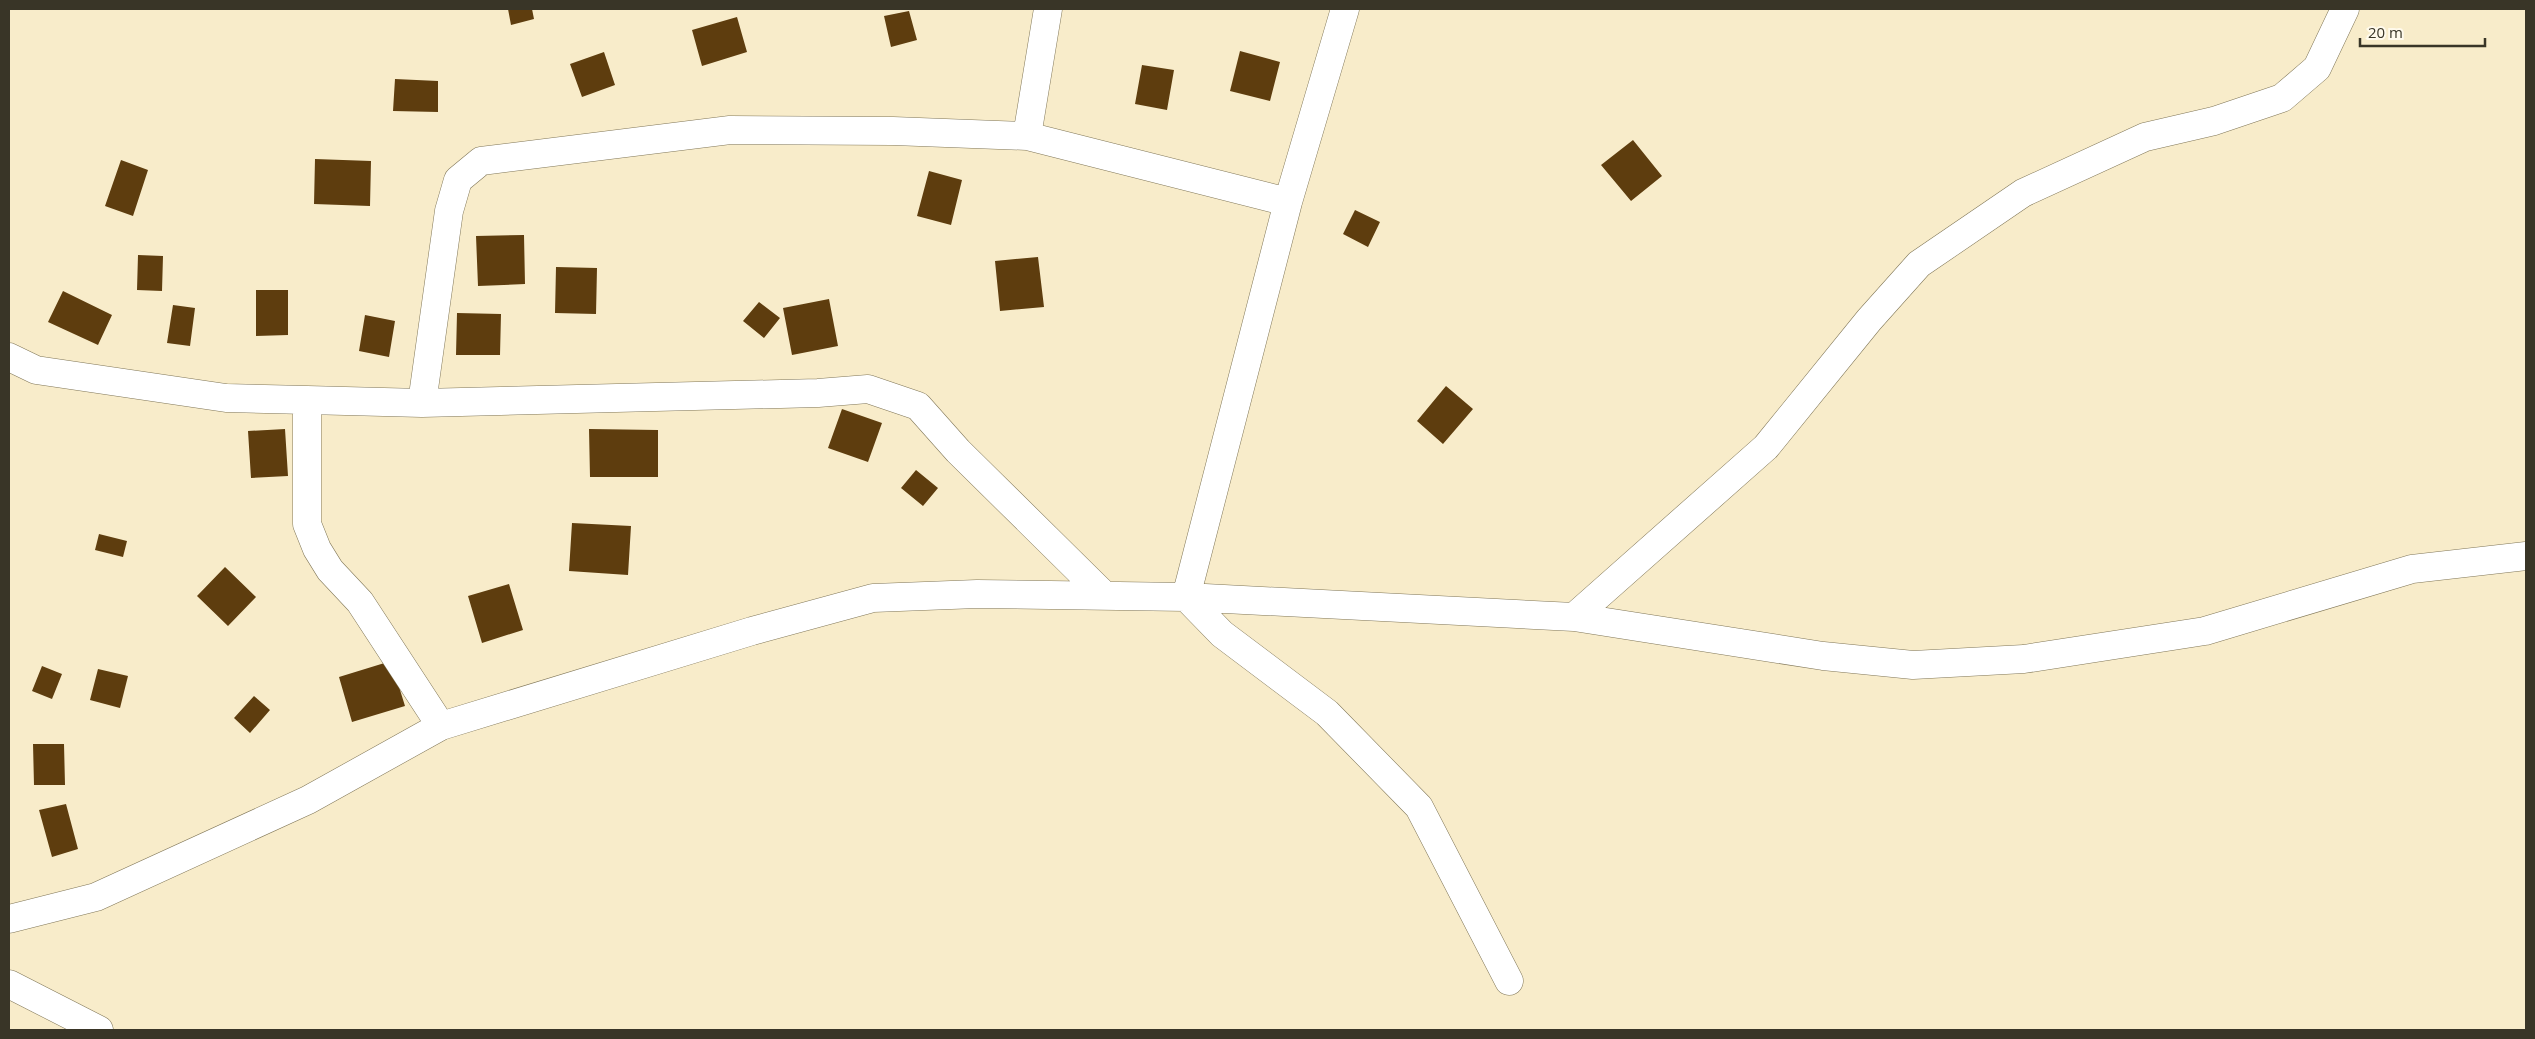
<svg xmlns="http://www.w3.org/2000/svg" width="2535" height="1039" font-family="'Open Sans',sans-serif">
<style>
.building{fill:#5e3d0e}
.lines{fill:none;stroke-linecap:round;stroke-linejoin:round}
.street-casing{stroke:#817758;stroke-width:29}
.street{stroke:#fff;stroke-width:28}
</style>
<rect width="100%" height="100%" fill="#f8ecca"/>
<path class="building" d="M508 9H532L534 19 511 25Z
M909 11 917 40 891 47 884 16Z
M737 17 747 52 702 66 692 30Z
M1240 51 1280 62 1270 101 1230 91Z
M604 52 615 85 582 97 570 64Z
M1142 65 1174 70 1167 110 1135 104Z
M395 79 438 81V112L393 111Z
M1633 140 1662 176 1631 201 1601 165Z
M315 159 371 161 370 206 314 204Z
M121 160 148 170 133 216 105 206Z
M929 171 962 180 951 225 917 216Z
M1355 210 1380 222 1368 247 1343 234Z
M524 235 525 284 478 286 476 236Z
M138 255 163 256 162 291 137 290Z
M1038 257 1044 307 1000 311 995 261Z
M556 267 597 268 596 314 555 313Z
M256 290H288V335L256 336Z
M63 291 112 315 98 345 48 322Z
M829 299 838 346 792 355 783 308Z
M759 302 780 318 764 338 743 321Z
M173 305 195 308 190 346 167 343Z
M457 313 501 314 500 355H456Z
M365 315 395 321 389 357 359 351Z
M1446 386 1473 409 1443 444 1417 421Z
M842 409 882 423 868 462 828 448Z
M285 429 288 476 251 478 248 431Z
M589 429 658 430V477H590Z
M916 470 938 488 923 506 901 488Z
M572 523 631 526 628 575 569 571Z
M99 534 127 541 123 557 95 550Z
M225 567 256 597 228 626 197 596Z
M509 584 523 630 482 643 468 596Z
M391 661 405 706 352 722 339 677Z
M42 666 62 674 52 699 32 691Z
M98 669 128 676 120 708 90 700Z
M254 696 270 710 250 733 234 718Z
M33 744H64L65 785H34Z
M66 804 78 849 52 857 39 810Z"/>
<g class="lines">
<g class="street-casing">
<path id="street" d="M1345 9 1288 202 1186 597 1222 634 1327 713 1419 807 1509 981
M1027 136 1048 9
M9 357 36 370 226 398 307 400 422 403 818 393 868 389 918 406 958 451 1105 596
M307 400V524L317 549 330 570 360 602 441 726
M422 403 449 211 458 180 481 161 730 130 893 131 1027 136 1288 202
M1574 617 1766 447 1869 320 1919 264 2023 193 2145 137 2214 121 2282 98 2317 68 2345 9
M9 919 96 897 308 800 441 726 752 631 873 598 977 594 1186 597 1574 617 1823 656 1913 665 2024 659 2205 631 2412 569 2526 556
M9 984 99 1030"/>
</g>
<use href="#street" class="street"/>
</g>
<rect width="2535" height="1039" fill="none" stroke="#393527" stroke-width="20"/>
<path d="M2360 38v8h125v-8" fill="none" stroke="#393527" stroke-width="2.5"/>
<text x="2368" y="38" font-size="15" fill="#393527" stroke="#fffaec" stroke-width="4" paint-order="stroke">20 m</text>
</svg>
